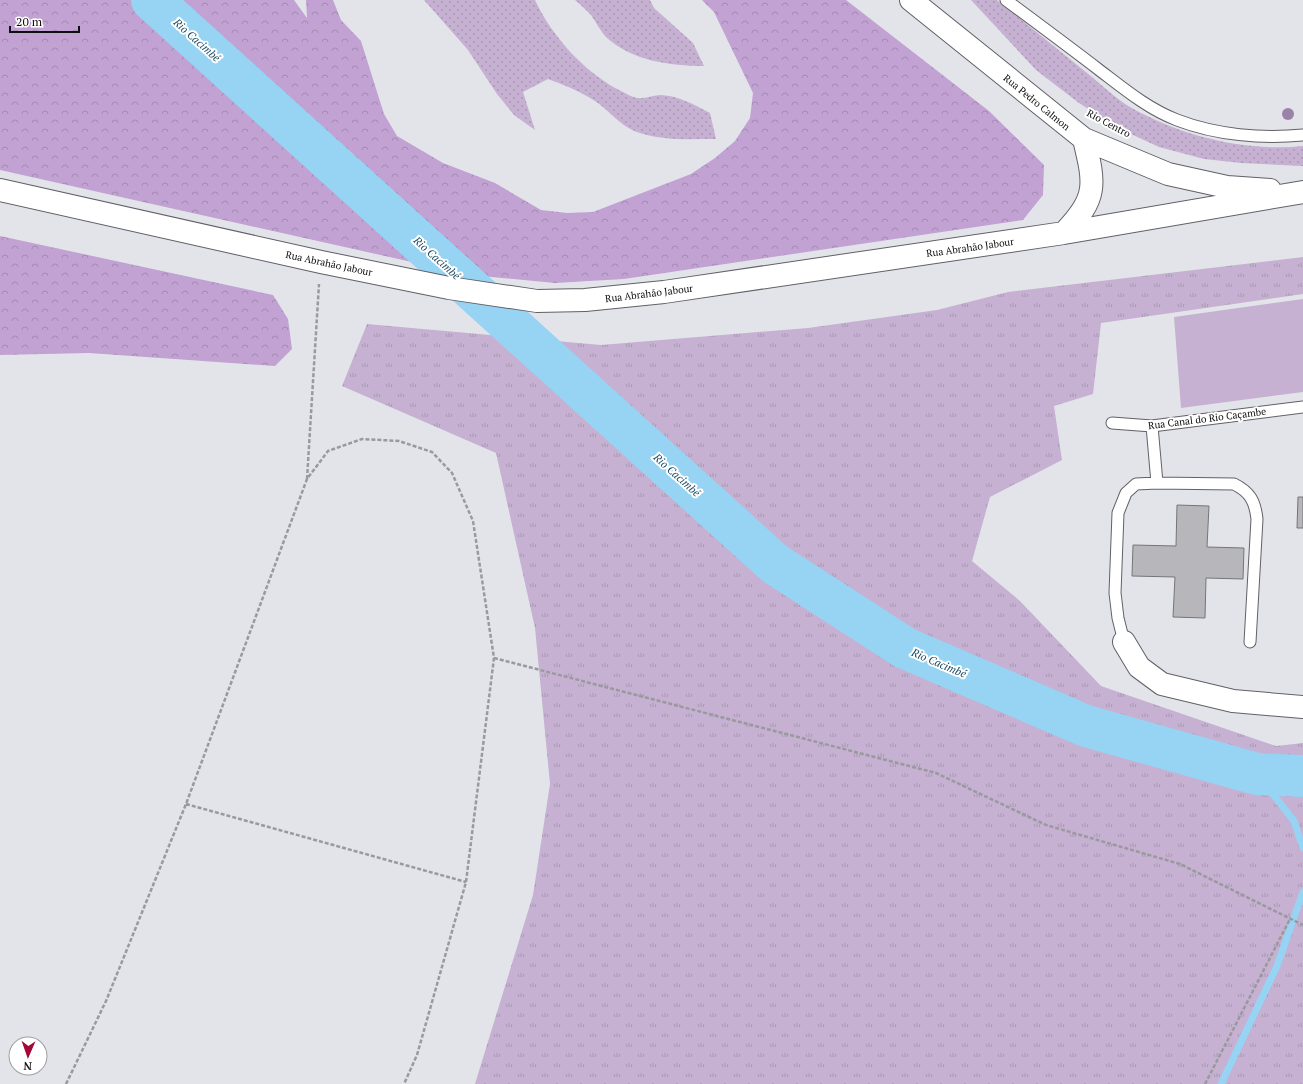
<svg xmlns="http://www.w3.org/2000/svg" width="1303" height="1084" font-family="'PT Serif',serif">
<style>
.grass{fill:url(#grass-dots)}
.forest{fill:url(#forest-crowns)}
.park{fill:url(#park-tufts)}
.garden{fill:#c6b1d2}
.lines{fill:none;stroke-linecap:round;stroke-linejoin:round}
.stream{stroke:#97d3f3;stroke-width:7}
.river{stroke:#97d3f3;stroke-width:42}
.building{fill:#b7b6bb;stroke:#757479}
.service-casing{stroke:#606166;stroke-width:13}
.minor-casing{stroke:#606166;stroke-width:24}
.tertiary-casing{stroke:#606166;stroke-width:24}
.path{stroke:#99999e;stroke-width:2.5;stroke-dasharray:4 2;stroke-linecap:butt}
.service{stroke:#fff;stroke-width:11}
.minor{stroke:#fff;stroke-width:22}
.tertiary{stroke:#fff;stroke-width:22}
.tree{fill:#9983a7}
.labels{text-anchor:middle;stroke-width:4;stroke-linejoin:round;paint-order:stroke}
.street-label{font-size:10px;fill:#0f0f11;stroke:#fff}
.water-label{font-size:11px;font-style:italic;fill:#1a4a60;stroke:#fff}
</style>
<defs>
<pattern id="grass-dots" width="8" height="8" patternUnits="userSpaceOnUse"><rect width="8" height="8" fill="#c6b1d2"/><path d="M2 2h.1M6 6h.1" fill="none" stroke="#a997b3" stroke-width="1.8" stroke-linecap="round"/></pattern>
<pattern id="forest-crowns" width="20" height="18" patternUnits="userSpaceOnUse"><rect width="20" height="18" fill="#c1a2d3"/><path d="M2 6a3 3 0 1 1 6 0M12 15a3 3 0 1 1 6 0" fill="none" stroke="#a58ab4"/></pattern>
<pattern id="park-tufts" width="24" height="20" patternUnits="userSpaceOnUse"><rect width="24" height="20" fill="#c6b1d2"/><path d="M3 7l-1-3M5 7V3M7 7l1-3M15 17l-1-3M17 17v-4M19 17l1-3" fill="none" stroke="#a997b3"/></pattern>
</defs>
<rect width="100%" height="100%" fill="#e3e4ea"/>
<path class="grass" d="M424 0H535C552 37 586 74 623 92 627 94 632 97 637 98 645 99 654 95 661 95 679 96 695 105 710 113L716 139C691 139 664 141 640 133 622 128 610 111 595 101 580 91 564 85 548 79L523 92 535 130 514 115 497 94 468 50Z
M575 0H650L654 8 693 43 704 66C670 66 631 61 605 36 600 30 596 22 591 15 586 10 581 5 575 0Z
M971 0H997C1027 24 1057 49 1087 73 1101 84 1115 98 1130 107 1181 136 1244 152 1303 146V166L1241 163 1204 159 1159 147 1118 128 1079 103 1036 70Z"/>
<path class="forest" d="M0 0H294L307 18 306 0H333L341 20 361 41 384 114 397 136 443 163 495 183 541 210 567 213 593 212 691 174 715 158 735 141 750 118 753 93 714 12 702 0H846L989 111 1044 165 1043 195 1023 220 624 279 555 283 470 275 0 170Z
M0 236 273 295 288 319 292 349 275 366 89 353 0 355Z"/>
<path class="park" d="M1303 257V294L1101 323 1093 394 1054 406 1062 460 990 497 972 561 1020 601 1101 686 1276 746 1303 743V1084H475L533 895 550 784 535 628 496 453 342 386 367 324 601 345 808 328 937 310 1008 292Z"/>
<path class="garden" d="M1303 299V392L1181 408 1174 317Z"/>
<g class="lines">
<path class="stream" d="M1257 774 1294 821 1303 848
M1221 1084 1277 966 1303 892"/>
<path class="river" d="M152 0 775 564 905 648 1086 726 1257 774 1303 776"/>
</g>
<path class="building" d="M1298 497H1303V528H1297Z
M1177 505 1209 506 1207 547 1244 548 1243 579 1206 578 1205 618 1173 617 1175 577 1132 576 1133 545 1176 546Z"/>
<g class="lines">
<g class="service-casing">
<path id="service" d="M1006 0C1037 23 1068 46 1098 69 1123 88 1148 109 1177 120 1216 135 1262 139 1303 135
M1112 423 1152 426 1303 407
M1157 483 1234 484C1250 492 1255 501 1257 519L1250 642
M1124 642 1118 618 1115 593 1118 513 1126 493 1136 484 1157 483 1152 426"/>
</g>
<g class="minor-casing">
<path id="minor" d="M1124 642 1139 667 1162 684 1233 701 1303 707"/>
</g>
<g class="tertiary-casing">
<path id="tertiary" d="M911 0 1084 139 1168 174 1227 187 1270 190
M0 190 321 262 449 288 537 301 585 300 664 292 1064 233 1303 192
M1064 233C1098 197 1095 185 1084 139"/>
</g>
<path class="path" d="M307 479 319 284
M494 658 936 773 1046 825 1180 864 1303 925
M186 804 466 882
M66 1084 106 1001 186 804 307 479 328 451 362 439 399 441 432 452 452 473 473 521 494 658 466 882 417 1055 404 1084
M1205 1084 1290 919"/>
<use href="#service" class="service"/>
<use href="#minor" class="minor"/>
<use href="#tertiary" class="tertiary"/>
</g>
<circle class="tree" cx="1288" cy="114" r="6"/>
<g class="labels">
<g class="street-label">
<text transform="translate(1037 102) rotate(39)" y="4">Rua Pedro Calmon</text>
<text transform="translate(1109 123) rotate(28)" y="4">Rio Centro</text>
<text transform="translate(970 247) rotate(-8)" y="4">Rua Abrahão Jabour</text>
<text transform="translate(329 263) rotate(12)" y="4">Rua Abrahão Jabour</text>
<text transform="translate(649 293) rotate(-7)" y="4">Rua Abrahão Jabour</text>
<text transform="translate(1207 418) rotate(-7)" y="4">Rua Canal do Rio Caçambe</text>
</g>
<g class="water-label">
<text transform="translate(197 40) rotate(42)" y="4">Rio Cacimbé</text>
<text transform="translate(437 258) rotate(42)" y="4">Rio Cacimbé</text>
<text transform="translate(677 475) rotate(42)" y="4">Rio Cacimbé</text>
<text transform="translate(939 663) rotate(23)" y="4">Rio Cacimbé</text>
</g>
</g>
<g transform="translate(28 1056) rotate(182)"><circle r="19" fill="#ffffff" stroke="#9f9fa0"/>
<path d="M0-3L7 15L0 10L-7 15Z" fill="#a40839"/>
<text y="-6" font-size="11" font-weight="bold" text-anchor="middle" fill="#0f0f11">N</text>
</g>
<path d="M10 26v6h69v-6" fill="none" stroke="#0f0f11" stroke-width="2"/>
<text x="16" y="26" font-size="12" fill="#0f0f11" stroke="#ffffff" stroke-width="3" paint-order="stroke">20 m</text>
</svg>
